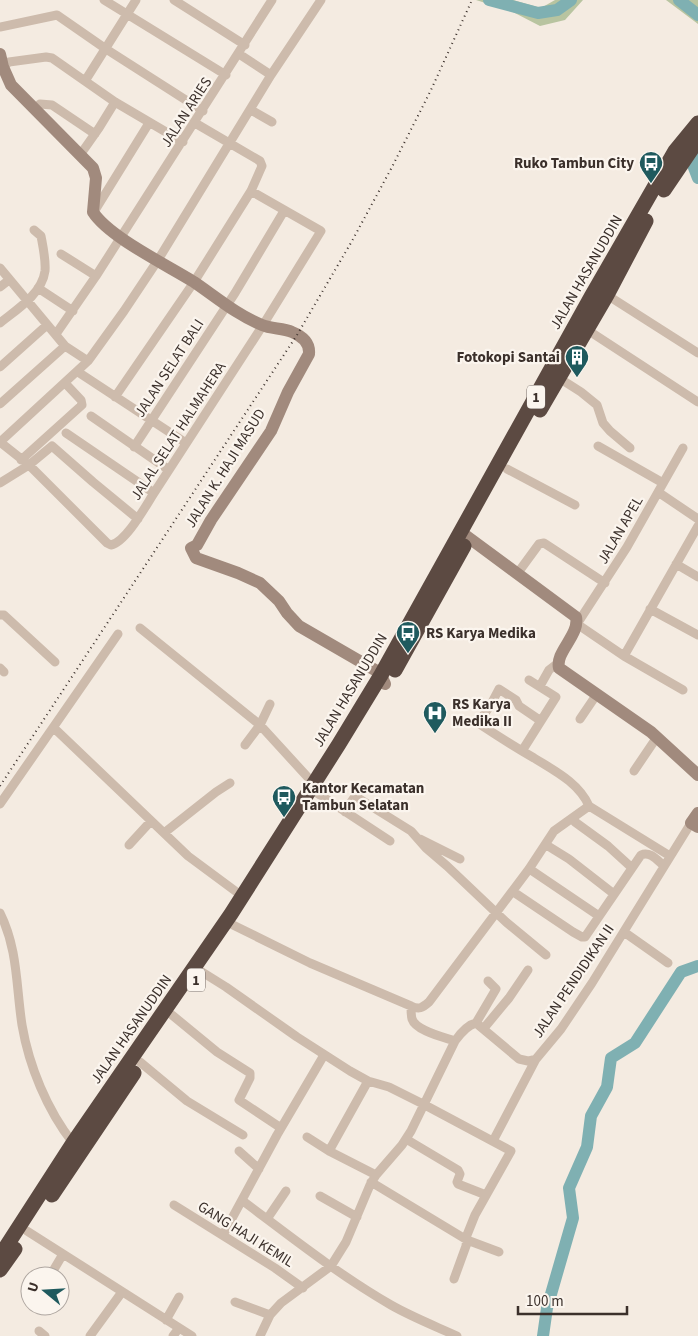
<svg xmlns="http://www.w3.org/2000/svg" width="698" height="1336" font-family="'Source Sans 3',sans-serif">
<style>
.green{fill:#b8c4a0}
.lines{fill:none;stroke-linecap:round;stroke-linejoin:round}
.river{stroke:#7fb0b2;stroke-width:12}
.street{stroke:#cdbbac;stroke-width:9}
.secondary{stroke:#a18a7d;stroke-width:12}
.highway{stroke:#5c4a42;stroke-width:15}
.rail{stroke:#3b302b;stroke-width:2;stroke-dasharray:1 4;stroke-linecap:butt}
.labels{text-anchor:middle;stroke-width:4.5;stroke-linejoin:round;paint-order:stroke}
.shield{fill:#fbf5ee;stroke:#756b66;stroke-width:1}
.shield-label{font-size:14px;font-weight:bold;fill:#3b302b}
.street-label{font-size:15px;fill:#3b302b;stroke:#fbf5ee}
.poi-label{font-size:15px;font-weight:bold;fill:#3b302b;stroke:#fbf5ee;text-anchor:start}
</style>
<rect width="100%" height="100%" fill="#f4ebe1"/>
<path class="green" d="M476 0H513L541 8 555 0H583L565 20 540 26 511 11Z
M666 0H698V24Z"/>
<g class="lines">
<path class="river" d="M489 0 538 13 557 10 571 0
M679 0 698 15
M698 159 693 165 698 178
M543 1336 547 1308 573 1218 569 1188 587 1147 591 1116 607 1087 611 1058 635 1043 681 972 698 966"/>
<path class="street" d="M104 0 226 75
M174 0 245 45
M0 27 57 15 106 49 203 111
M239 54 271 75
M3 67 9 62 46 57 52 58 115 102 183 142
M85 81 136 0
M35 109 40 104 52 105 95 134
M251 110 272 122
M80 155 99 128 115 102
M94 212 149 123
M61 254 96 276
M0 268 65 346 88 361
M0 287 9 280
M38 288 73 311
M607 295 698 353
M0 323C16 310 42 294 45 271 46 260 43 247 41 236L34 230
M586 329 698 402
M56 334 96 276 272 0
M0 367 47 325
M78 372 186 443
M559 378 581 392 597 405 603 423 610 431 630 448
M115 397 194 282 251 191 262 166 260 161 195 123
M0 404 65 346
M91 416 169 470
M66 433 154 493
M0 442 29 465 107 543 111 545C126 542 145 507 154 493L263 325 321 231 251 191
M0 442 88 361 124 311 158 260 271 75 321 0
M598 446 663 483
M134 447 235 293 284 211
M683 448 627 547 577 624 624 656 683 690
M21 460 82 405 81 400 65 383
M507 469 575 505
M0 483 29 465 52 446 93 482 138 519
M658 492 698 519
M676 564 698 577
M517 574 539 544 544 543 605 583
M650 609 698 635
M0 615H4L55 662
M140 628 260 725 313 783
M624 656 698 526
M0 668 4 672
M540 686 549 670 558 663
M580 719 597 694
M541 721 519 706 516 700 499 689 490 706 478 723C496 735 515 747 534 758 555 771 579 783 589 806L670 856
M54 728 188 856 242 896
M245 745 260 725 270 704
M522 751 556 697 529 680
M634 771 657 737
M317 793 390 841
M0 804 118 634
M345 812 353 799 358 798 411 831 426 848 447 866 506 922 546 955
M575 822 608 846 631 867
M164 833 216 792 230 783
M420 839 460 859
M129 845 151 821
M548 846 569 859 614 894
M531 870 599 916
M515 893 573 932 582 937H585L641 855C650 851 657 860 664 866
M0 913C18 949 16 986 22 1025 29 1066 47 1110 73 1143
M233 925 310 963 411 1006C411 1010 411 1015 412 1019 416 1031 443 1037 455 1041
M624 932 668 963
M202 972 226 987 297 1037 350 1071 368 1081 389 1087 423 1104 511 1151 475 1215 467 1235 466 1246 454 1279
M411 1006C419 1010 422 1008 429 1002L529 869 554 831 589 806
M172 1015 217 1052 250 1073V1078L239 1100 281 1128
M476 1023 496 989 488 981
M484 1028 509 998 528 970
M140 1062 187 1101 243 1135
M307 1137 329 1151 376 1175
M406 1139 458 1170 460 1174 457 1182 458 1184 486 1195
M493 1141 536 1059
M239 1151 259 1169
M329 1151 368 1081
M371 1182 467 1240 499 1252
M320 1196 357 1217
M243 1201C291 1237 339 1275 391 1305 412 1317 435 1326 457 1336
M174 1205 275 1268 303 1288
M267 1219 286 1191
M27 1231 192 1336
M223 1235 277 1135 324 1055
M50 1276 63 1254
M235 1302 270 1315
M166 1320 179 1297
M39 1331 45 1336
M90 1336 122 1292
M173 1336 179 1328
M260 1336 270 1315 281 1303 331 1266 346 1242 370 1185 376 1175 402 1145 411 1131 455 1041C460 1034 467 1025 476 1023L519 1059 528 1061 536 1059 561 1029 592 983 691 823"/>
<path class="secondary" d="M0 54 3 67 11 85 93 168 96 178 93 212C109 237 167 265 194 282 216 297 237 315 262 325 271 329 283 328 292 332 302 336 310 343 309 354L288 392 271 431 211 520 197 545 191 548 196 558 238 573 260 583 279 601 287 613 299 626 375 670 381 675 385 684
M461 532 576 617C580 635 555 652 559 668L651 732 698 775
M698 813 691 823 698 827"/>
<path class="highway" d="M664 190 698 140
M540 410 607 295 646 221
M395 670 464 546
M52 1195 134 1073
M0 1256 73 1143 231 914 339 744 381 675 591 297 675 151 698 123
M0 1270 15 1249"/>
<path class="rail" d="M0 786 297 335 352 241 392 167 431 90 472 0"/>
</g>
<defs>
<g id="bus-pin" transform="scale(1.25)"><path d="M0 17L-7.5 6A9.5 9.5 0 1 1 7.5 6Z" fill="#1f5a5e" stroke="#fbf5ee"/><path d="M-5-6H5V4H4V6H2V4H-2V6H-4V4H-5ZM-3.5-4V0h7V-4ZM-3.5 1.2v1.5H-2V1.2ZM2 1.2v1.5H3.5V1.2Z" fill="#fff"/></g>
<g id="building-pin" transform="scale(1.25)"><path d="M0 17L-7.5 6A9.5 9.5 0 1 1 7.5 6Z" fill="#1f5a5e" stroke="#fbf5ee"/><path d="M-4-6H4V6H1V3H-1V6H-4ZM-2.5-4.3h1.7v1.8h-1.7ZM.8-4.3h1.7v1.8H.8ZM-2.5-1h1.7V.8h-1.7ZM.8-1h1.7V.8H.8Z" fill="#fff"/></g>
<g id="hospital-pin" transform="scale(1.25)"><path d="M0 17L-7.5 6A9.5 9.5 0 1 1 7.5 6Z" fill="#1f5a5e" stroke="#fbf5ee"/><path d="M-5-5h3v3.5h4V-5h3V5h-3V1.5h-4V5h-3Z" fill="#fff"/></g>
</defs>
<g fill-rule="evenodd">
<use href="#bus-pin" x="651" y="163"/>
<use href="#building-pin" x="577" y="357"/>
<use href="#bus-pin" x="408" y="633"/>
<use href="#hospital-pin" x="435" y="713"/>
<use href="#bus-pin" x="284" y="797"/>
</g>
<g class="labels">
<g class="shield">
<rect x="527" y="385.5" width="18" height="23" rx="4"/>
<rect x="187" y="968.5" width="18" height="23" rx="4"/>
</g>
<g class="shield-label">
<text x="536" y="402">1</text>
<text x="196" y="985">1</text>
</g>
<g class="street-label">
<text transform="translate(186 112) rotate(-57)" y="5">JALAN ARIES</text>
<text transform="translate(586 272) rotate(-60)" y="5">JALAN HASANUDDIN</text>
<text transform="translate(169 368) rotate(-57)" y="5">JALAN SELAT BALI</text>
<text transform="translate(178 431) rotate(-57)" y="5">JALAL SELAT HALMAHERA</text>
<text transform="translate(225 468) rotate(-58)" y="5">JALAN K. HAJI MASUD</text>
<text transform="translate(620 530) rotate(-60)" y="5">JALAN APEL</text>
<text transform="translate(350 690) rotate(-59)" y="5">JALAN HASANUDDIN</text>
<text transform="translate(573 981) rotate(-56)" y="5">JALAN PENDIDIKAN II</text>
<text transform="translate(131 1029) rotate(-55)" y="5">JALAN HASANUDDIN</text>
<text transform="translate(246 1234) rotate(32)" y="5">GANG HAJI KEMIL</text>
</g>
<g class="poi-label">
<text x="634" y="168" text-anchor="end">Ruko Tambun City</text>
<text x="560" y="362" text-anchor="end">Fotokopi Santai</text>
<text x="426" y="638">RS Karya Medika</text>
<text x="452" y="709">RS Karya<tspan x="452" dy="17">Medika II</tspan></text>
<text x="302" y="793">Kantor Kecamatan<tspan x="302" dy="17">Tambun Selatan</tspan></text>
</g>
</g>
<g transform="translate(45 1291) rotate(288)"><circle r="24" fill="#fbf5ee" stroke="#aea6a0"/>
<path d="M0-4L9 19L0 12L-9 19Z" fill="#1f5a5e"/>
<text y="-8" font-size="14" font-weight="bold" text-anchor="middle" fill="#3b302b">U</text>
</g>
<path d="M518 1306v8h109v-8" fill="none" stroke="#3b302b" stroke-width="2.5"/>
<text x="526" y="1306" font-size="15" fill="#3b302b" stroke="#fbf5ee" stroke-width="4" paint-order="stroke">100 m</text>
</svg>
